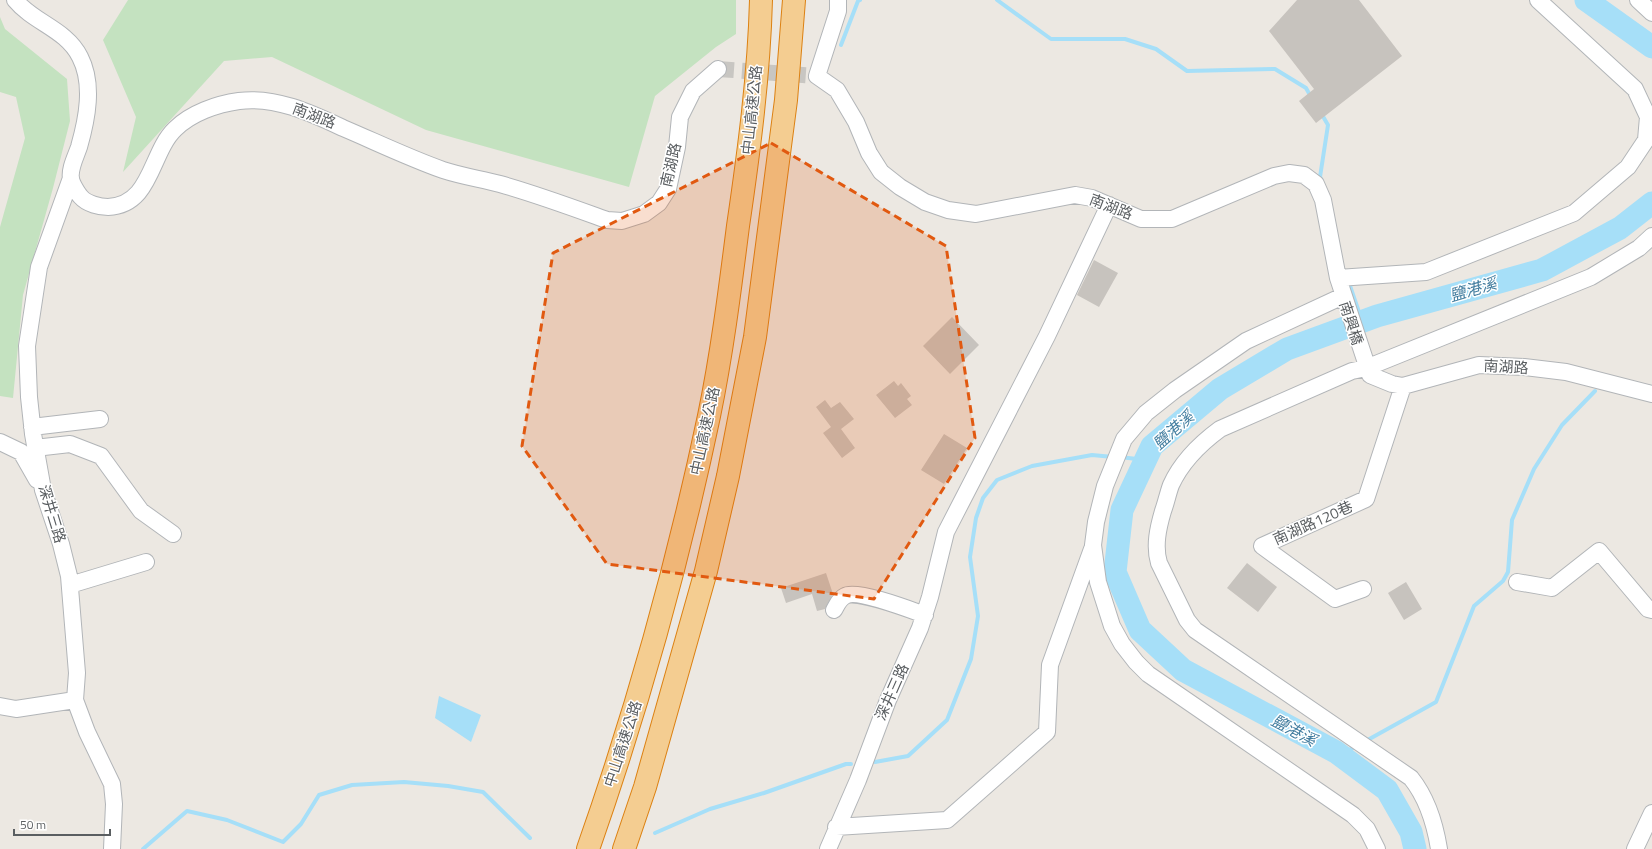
<svg xmlns="http://www.w3.org/2000/svg" width="1652" height="849" font-family="'Titillium Web','Noto Sans TC',sans-serif">
<style>
.green{fill:#c4e2c0}
.water{fill:#a6dff8}
.lines{fill:none;stroke-linecap:round;stroke-linejoin:round}
.stream{stroke:#a6dff8;stroke-width:4}
.river{stroke:#a6dff8;stroke-width:23}
.building{fill:#c7c3be}
.minor-tunnel{stroke:#c8c6c2;stroke-width:16;stroke-dasharray:16 8;stroke-linecap:butt}
.minor-casing{stroke:#b2b5b8;stroke-width:18}
.highway-casing{stroke:#dc8112;stroke-width:24}
.minor{stroke:#fff;stroke-width:16}
.highway{stroke:#f4cd91;stroke-width:22}
.marked{fill:#e15910;fill-opacity:0.2;stroke:#e15910;stroke-width:3;stroke-dasharray:8 5;stroke-linejoin:round}
.labels{text-anchor:middle;stroke-width:3;stroke-linejoin:round;paint-order:stroke}
.street-label{font-size:15px;fill:#5a5e61;stroke:#fff}
.water-label{font-size:16px;font-style:italic;fill:#427d9f;stroke:#fff}
</style>
<rect width="100%" height="100%" fill="#ece8e2"/>
<path class="green" d="M128 0H736V34L716 47 655 96 629 187 426 130 272 57 224 61 123 172 136 117 103 40Z
M0 17 5 29 67 79 70 121 53 188 23 295 13 398 0 396V227L25 138 16 97 0 92Z"/>
<path class="water" d="M439 696 481 715 471 742 435 718Z"/>
<g class="lines">
<path class="stream" d="M997 0 1051 39H1125L1156 49 1187 71 1275 69 1306 88 1311 97
M841 45 858 1 860 0
M1321 113 1328 125 1320 177 1322 181
M1348 280 1362 321
M1120 457 1145 460
M1364 742 1436 702 1474 606 1503 581 1508 572 1512 520 1534 469 1562 425 1595 391
M1339 755 1357 746
M875 762 908 756 947 720 971 659 978 616 970 557 976 518 983 498 997 480 1032 466 1092 455 1113 457
M655 833 710 809 764 793 846 764H851
M143 849 187 811 227 820 283 842 301 824 319 795 352 785 404 782 448 786 483 792 530 838"/>
<path class="river" d="M1586 0 1652 47
M1415 849 1411 832 1387 790 1336 752 1183 670 1140 630 1115 572 1122 510 1152 446 1220 389 1287 349 1377 316 1542 270 1620 228 1652 203"/>
</g>
<path class="building" d="M1297 0H1359L1402 56 1316 123 1299 101 1314 89 1269 31Z
M1094 260 1118 273 1099 307 1077 295Z
M952 317 979 345 950 374 923 346Z
M894 381 898 386 901 383 911 396 907 399 912 405 895 418 876 395Z
M825 400 831 408 840 402 854 419 841 429 855 448 842 458 823 433 831 427 816 407Z
M944 434 967 448 944 484 921 470Z
M1247 563 1277 587 1258 612 1227 588Z
M826 573 833 594 825 609 817 611 812 594 786 603 781 588Z
M1406 582 1422 609 1404 620 1388 593Z"/>
<g class="lines">
<path class="minor-tunnel" d="M718 69 817 76"/>
<g class="minor-casing">
<path id="minor" d="M15 0C34 23 66 29 80 57 94 84 87 119 79 147 76 156 69 169 71 179 72 184 78 194 81 197 87 204 100 207 108 207 152 205 150 153 175 129 191 113 217 104 239 101 275 96 311 113 343 128 376 142 409 158 443 170 461 176 481 179 500 184 536 194 571 207 607 220L622 221 644 214 659 203 668 189 677 147 680 117 693 91 718 69
M838 0V11L817 76 837 90 856 122 869 153 881 172 900 187 925 202 948 210 976 214 1075 195 1092 198 1141 219H1172L1274 176 1289 173 1304 175 1316 184 1323 200 1338 278 1370 375 1392 384 1403 386 1479 365 1524 367 1566 372 1652 394
M1638 0 1652 13
M71 178 39 267 27 346 29 397 33 434 43 490 61 544 69 576 77 673 75 700 87 732 112 784 114 804 112 849
M1338 278 1426 272 1574 213 1628 167 1646 140 1648 117 1635 89 1538 0
M1343 296 1246 341 1175 390 1146 413 1124 439 1105 486 1096 522 1093 545 1098 582 1112 626 1122 644 1136 662 1148 674 1353 815 1367 829 1377 849
M32 427 100 419
M0 442 21 452 37 480
M35 448 70 444 101 456 141 511 173 534
M1517 582 1552 588 1599 551 1648 609 1652 610
M70 585 146 562
M1363 589 1335 599 1262 546 1366 499 1403 386
M834 610C837 605 839 599 845 596 856 589 911 610 925 615
M0 706 16 709 75 700
M836 827 947 820 1047 732 1050 665 1092 549
M828 849 858 780 888 700 920 628 930 597 946 532 1047 336 1109 205
M1439 849C1435 824 1427 798 1411 778L1195 630 1187 620 1159 563C1154 546 1158 528 1163 511 1166 503 1168 493 1171 485 1181 463 1201 443 1220 429L1352 371 1366 368 1591 277 1639 248 1652 236
M1635 849 1652 813"/>
</g>
<g class="highway-casing">
<path id="highway" d="M588 849C638 707 678 563 709 416 722 353 730 289 738 226 749 151 759 75 761 0
M624 849 645 787 706 571 728 476 755 337 786 100 794 0"/>
</g>
<use href="#minor" class="minor"/>
<use href="#highway" class="highway"/>
</g>
<path class="marked" d="M771 143 946 246 975 438 874 599 607 564 522 446 553 253Z"/>
<g class="labels">
<g class="street-label">
<text transform="translate(752 110) rotate(-84)" y="5">中山高速公路</text>
<text transform="translate(314 116) rotate(21)" y="5">南湖路</text>
<text transform="translate(671 165) rotate(-77)" y="5">南湖路</text>
<text transform="translate(1111 207) rotate(21)" y="5">南湖路</text>
<text transform="translate(1351 323) rotate(72)" y="5">南興橋</text>
<text transform="translate(1506 367) rotate(3)" y="5">南湖路</text>
<text transform="translate(705 431) rotate(-78)" y="5">中山高速公路</text>
<text transform="translate(52 514) rotate(73)" y="5">深井三路</text>
<text transform="translate(1313 523) rotate(-24)" y="5">南湖路120巷</text>
<text transform="translate(892 692) rotate(-66)" y="5">深井三路</text>
<text transform="translate(623 744) rotate(-72)" y="5">中山高速公路</text>
</g>
<g class="water-label">
<text transform="translate(1473 289) rotate(-16)" y="6">鹽港溪</text>
<text transform="translate(1173 430) rotate(-42)" y="6">鹽港溪</text>
<text transform="translate(1294 730) rotate(28)" y="6">鹽港溪</text>
</g>
</g>
<path d="M14 829v6h96v-6" fill="none" stroke="#5a5e61" stroke-width="2"/>
<text x="20" y="829" font-size="12" fill="#5a5e61" stroke="#ffffff" stroke-width="3" paint-order="stroke">50 m</text>
</svg>
